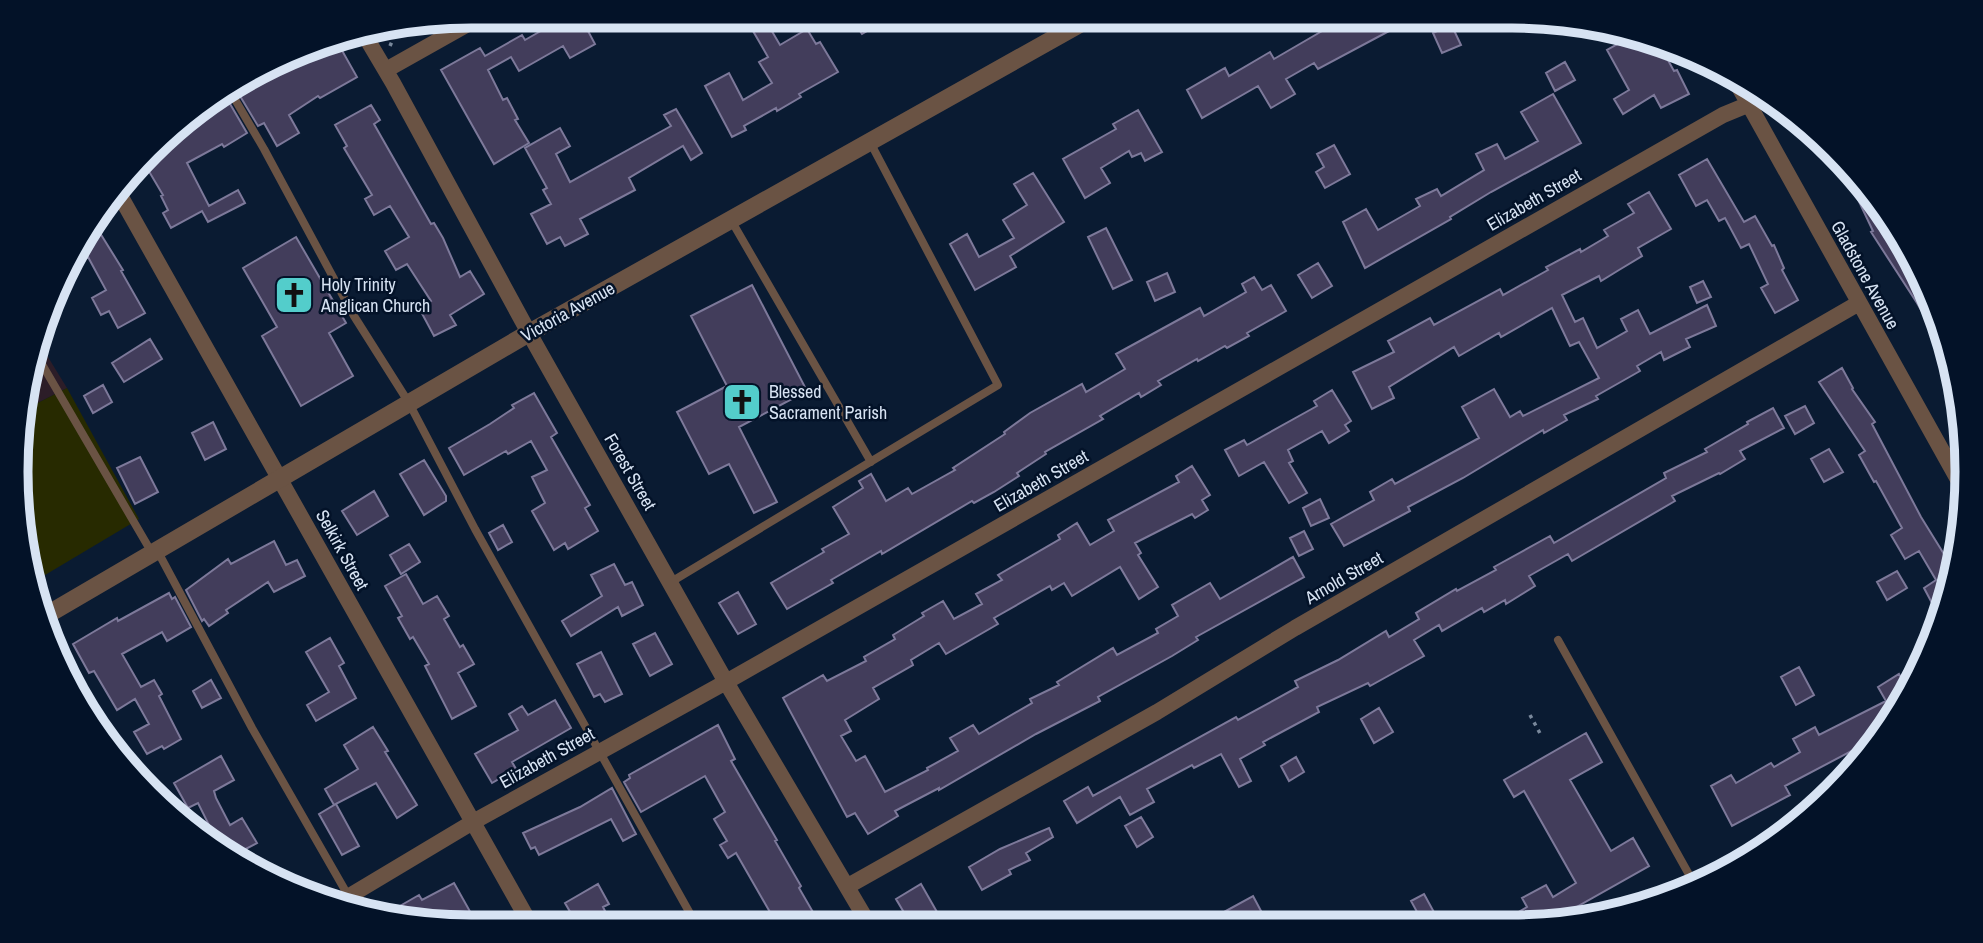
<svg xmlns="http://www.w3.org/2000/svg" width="1983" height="943" font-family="'Archivo Narrow',sans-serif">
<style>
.commercial{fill:#2c1d28}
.green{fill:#272a00}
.building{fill:#423d5b;stroke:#7d799a;stroke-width:2}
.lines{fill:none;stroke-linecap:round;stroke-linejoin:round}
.path{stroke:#79889b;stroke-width:3.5;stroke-dasharray:3.5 5;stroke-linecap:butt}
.service{stroke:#6a5344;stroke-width:8}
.minor{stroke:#6a5344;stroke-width:16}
.tertiary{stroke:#6a5344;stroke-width:18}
.labels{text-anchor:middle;stroke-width:5;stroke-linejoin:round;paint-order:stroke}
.street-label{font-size:18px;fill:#d7e3f3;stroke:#031228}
.poi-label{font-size:18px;fill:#d7e3f3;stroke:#031228;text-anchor:start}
.rim{fill:none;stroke:#d7e3f3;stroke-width:9}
</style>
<rect width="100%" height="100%" fill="#0a1b32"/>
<path class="commercial" d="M40 344 67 388 24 410 25 382Z"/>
<path class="green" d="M67 388 139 519 35 581 20 531 24 410Z"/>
<path class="building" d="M567 16H580L595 44 570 58 563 46 519 71 511 57 488 70 503 100 507 98 518 119 515 120 529 143 494 164 441 70 480 48 485 56 522 35 525 40Z
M763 16 780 45 807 29 816 44 820 42 838 72 799 94 801 97 777 111 776 108 744 126 746 130 732 137 705 86 729 73 743 100 772 83 759 62 768 57 749 24Z
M850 16H893L862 34Z
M1348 16H1383L1391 30 1318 69 1314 63 1286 79 1295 94 1271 108 1258 86 1202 118 1187 90 1225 68 1229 76 1270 52 1274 59Z
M1451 24 1461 45 1442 53 1433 33Z
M1634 35 1658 42 1674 71 1677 70 1689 94 1661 108 1654 95 1623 114 1614 99 1629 90 1607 50Z
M335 38 357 77 320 98 318 96 289 115 299 133 277 146 264 123 258 126 237 91 291 58 325 40Z
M1565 62 1575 80 1555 91 1546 73Z
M1553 94 1581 143 1491 192 1450 217 1451 219 1365 268 1343 222 1366 209 1378 230 1420 206 1416 199 1437 189 1441 196 1484 170 1476 154 1497 144 1505 159 1538 141 1521 112Z
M226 97 247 133 224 147 222 144 187 163 209 206 238 190 245 203 208 222 202 211 171 228 163 213 168 210 161 196 163 195 144 163 173 132 205 115 202 110Z
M371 105 380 120 374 124 431 224 434 223 443 238 460 277 470 271 484 294 450 315 456 325 434 336 419 308 431 301 407 264 396 270 385 251 409 237 390 206 374 215 365 199 372 195 344 148 347 146 335 125Z
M676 109 702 153 691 160 683 146 629 178 635 190 580 219 588 234 565 246 560 237 547 244 531 214 551 204 543 190 547 188 525 148 560 128 570 146 556 154 570 182 671 126 664 115Z
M1138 110 1162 152 1145 161 1141 153 1132 157 1129 151 1101 168 1110 183 1085 198 1063 159 1116 129 1113 124Z
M1334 145 1350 174 1325 188 1316 172 1324 167 1317 154Z
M1707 159 1744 222 1755 216 1772 246 1774 245 1784 268 1782 270 1798 300 1775 313 1761 288 1768 284 1749 244 1741 248 1725 218 1719 221 1707 200 1696 206 1679 175Z
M1849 167 1891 219 1933 297 1946 341 1940 343 1917 303 1871 232 1873 231 1844 170Z
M1033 173 1064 222 1010 256 1016 267 975 290 950 244 967 234 979 257 1014 238 1003 220 1027 205 1014 184Z
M1649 192 1671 229 1638 248 1642 256 1619 270 1601 281 1599 276 1562 295 1575 322 1583 318 1597 348 1627 331 1621 319 1638 310 1650 334 1707 305 1716 326 1686 339 1690 347 1664 360 1661 352 1637 366 1640 371 1596 396 1598 399 1564 415 1567 420 1544 433 1543 430 1463 478 1408 507 1410 511 1344 546 1331 524 1374 500 1370 492 1392 479 1395 484 1479 438 1462 407 1494 389 1510 417 1520 411 1523 416 1599 378 1579 342 1570 346 1552 308 1501 337 1499 333 1459 356 1454 347 1389 387 1394 398 1372 409 1353 372 1394 352 1388 341 1430 318 1434 325 1500 289 1503 295 1548 270 1546 267 1580 249 1581 252 1608 236 1604 230 1634 213 1628 204Z
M1106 228 1132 280 1113 289 1088 237Z
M100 233 123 270 121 271 145 313 118 328 109 311 101 315 92 298 106 290 88 257 73 266 82 243Z
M296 237 346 323 329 333 353 376 301 406 262 336 277 327 243 268Z
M1318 263 1332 286 1312 298 1298 275Z
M1167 273 1175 292 1155 301 1147 282Z
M1254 277 1262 290 1271 285 1286 311 1247 333 1249 336 1227 348 1225 346 1198 361 1197 359 1158 381 1161 385 1141 397 1139 393 1100 416 1103 419 1045 452 1046 454 1017 473 1019 476 994 492 974 503 972 501 882 554 881 551 831 580 833 583 787 609 771 583 824 552 822 549 849 534 833 507 863 488 859 481 871 474 886 501 908 488 912 494 955 470 953 468 1005 434 1004 432 1030 413 1082 384 1086 392 1125 369 1116 354 1200 308 1204 316 1246 292 1242 284Z
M1703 281 1711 297 1697 303 1690 287Z
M752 285 807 391 739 427 777 502 754 513 729 464 709 474 677 412 727 386 691 316Z
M150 339 162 359 124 382 112 363Z
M1842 368 1853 388 1852 389 1875 422 1872 424 1921 517 1947 559 1949 557 1956 568 1947 599 1933 605 1924 588 1936 580 1919 551 1905 559 1891 535 1902 528 1876 481 1874 482 1859 455 1865 451 1819 382Z
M103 385 112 402 93 413 84 396Z
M1332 390 1351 421 1345 425 1349 431 1329 443 1322 431 1288 450 1293 461 1289 463 1307 493 1289 503 1264 462 1239 476 1225 450 1244 440 1247 445 1317 406 1314 401Z
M534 393 557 433 551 437 590 505 585 508 598 531 568 549 565 543 554 550 532 511 545 503 532 477 547 470 531 441 508 454 506 451 464 475 449 448 490 424 514 408 512 405Z
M1805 406 1814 423 1795 434 1785 416Z
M1773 408 1784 428 1740 451 1745 459 1720 474 1719 473 1672 496 1675 501 1572 561 1568 554 1529 576 1535 586 1506 604 1505 600 1484 612 1482 608 1442 631 1439 625 1414 640 1424 656 1370 686 1368 683 1317 707 1319 712 1263 742 1265 745 1240 759 1251 781 1239 787 1221 754 1194 768 1192 765 1147 789 1154 802 1130 815 1120 797 1077 823 1064 801 1088 787 1093 796 1236 717 1238 720 1298 687 1295 681 1338 660 1386 631 1389 637 1419 619 1416 613 1456 589 1457 591 1496 570 1494 567 1550 536 1554 543 1666 478 1664 473 1707 452 1705 449 1748 424 1747 422Z
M213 422 226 449 205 460 192 433Z
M1829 449 1843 472 1824 482 1811 459Z
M140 457 158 492 135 504 117 468Z
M424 460 446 496V501L424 515 400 474Z
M1192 466 1210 495 1202 500 1208 510 1195 518 1192 514 1135 543 1141 553 1138 555 1158 587 1139 599 1120 567 1072 596 1064 583 1052 590 1050 586 994 618 998 624 946 654 939 643 911 660 913 665 873 688 879 699 845 720 851 731 841 736 856 761 865 756 885 792 928 770 927 768 958 751 950 738 973 725 979 734 1032 703 1030 699 1059 685 1057 682 1113 648 1117 655 1158 633 1156 629 1178 616 1172 605 1210 583 1220 599 1293 557 1304 577 1196 637 1198 640 1172 656 1098 697 1100 701 1036 734 939 790V788L895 811 898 816 868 834 855 813 847 817 783 698 823 675 827 681 866 661 864 657 895 639 893 635 924 616 922 613 943 601 954 619 982 604 976 594 1002 580 998 575 1060 539 1058 535 1077 523 1090 545 1114 531 1108 520 1179 482 1176 476Z
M374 491 388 516 357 535 342 511Z
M1320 499 1329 518 1311 526 1303 508Z
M503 525 512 542 498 550 489 533Z
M1304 531 1313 549 1299 556 1290 538Z
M274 541 286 565 297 560 305 576 274 592 268 582 226 610 228 613 209 626 204 619 202 621 186 590 228 559 231 564Z
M409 544 420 562 401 574 390 555Z
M614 564 625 585 632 582 643 605 622 616 618 607 571 636 562 621 602 596 591 575Z
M1897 571 1907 588 1887 600 1877 582Z
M406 574 423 604 437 596 449 616 444 619 460 647 463 645 474 664 458 673 476 706 452 719 425 666 429 664 413 637 410 639 398 618 402 616 385 586Z
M738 592 756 624 738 634 719 603Z
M169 593 172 599 175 597 191 627 167 641 162 632 122 654 141 687 154 680 162 694 159 696 181 739 164 749 162 746 147 754 134 732 149 724 135 699 117 710 94 671 89 673 73 644 117 618 118 621Z
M655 633 672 664 650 676 633 644Z
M330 638 344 663 339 666 356 698 316 721 307 705 329 692 306 652Z
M601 652 622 694 605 702 600 694 594 697 577 664Z
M1799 667 1814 695 1796 705 1781 677Z
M1899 674 1908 689 1880 736 1785 786 1790 795 1732 826 1711 786 1731 775 1736 783 1771 763 1774 767 1800 752 1793 739 1815 727 1819 735 1886 701 1878 687Z
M211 680 221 698 202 708 193 691Z
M555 700 571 728 512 762 516 769 492 783 475 754 518 730 509 714 522 706 528 715Z
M1379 708 1393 732 1374 743 1361 719Z
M718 725 735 759 731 761 777 840 775 841 801 886 799 888 821 926H778L736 853 728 858 720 845 727 841 714 819 725 812 705 776 641 812 624 782 630 778 629 775Z
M373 727 388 751 385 752 417 805 397 818 376 783 334 805 325 789 358 769 344 745Z
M1586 733 1602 762 1570 780 1611 851 1633 838 1649 866 1548 923 1498 924 1527 907 1522 898 1546 885 1553 897 1576 883 1524 791 1514 797 1504 780Z
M221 756 234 780 214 791 216 798 230 825 242 818 257 843 238 853 206 832 211 829 198 803 188 808 174 783Z
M1296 757 1304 772 1289 781 1281 766Z
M612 788 636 834 623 841 611 819 539 855 535 847 531 849 523 833 580 807Z
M336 804 359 846 342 855 319 814Z
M1141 817 1153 837 1137 847 1125 826Z
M1049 828 1053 837 1026 853 1030 860 1009 870 1011 874 982 890 969 867 1000 849Z
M454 883 472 915 452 925 379 918 419 895 422 900Z
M598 884 609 904 603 907 613 927H576V922L565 903Z
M921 884 945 926H912L896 899Z
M1424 894 1435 914 1422 921 1411 901Z
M1253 896 1268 924 1231 925 1224 912Z"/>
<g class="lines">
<path class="path" d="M390 46 398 28
M1530 715 1542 737"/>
<path class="service" d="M230 91 264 149 354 316 409 403 475 529 697 926
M731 220 871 462
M36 354 152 553
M157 550 252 728 357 911
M671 582 998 385 870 142
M1558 640 1696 887"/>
<path class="minor" d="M364 34 393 83 529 333 726 682 870 926
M386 70 482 16
M1733 76 1965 492
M118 192 532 927
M848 886 1157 712 1295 628 1859 303
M336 904 473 822 726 682 1723 115 1769 96"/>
<path class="tertiary" d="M45 616 529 333 1094 16"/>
</g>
<defs>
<g id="church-square" transform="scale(2.0125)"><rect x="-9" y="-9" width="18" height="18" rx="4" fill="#53cdcb" stroke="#031228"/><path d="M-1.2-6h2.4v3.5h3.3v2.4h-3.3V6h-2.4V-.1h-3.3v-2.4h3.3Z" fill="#111"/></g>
</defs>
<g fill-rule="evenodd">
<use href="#church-square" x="294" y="295"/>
<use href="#church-square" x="742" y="402"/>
</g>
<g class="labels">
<g class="street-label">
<text transform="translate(1534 200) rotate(-30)" y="6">Elizabeth Street</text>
<text transform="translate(1865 275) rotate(61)" y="6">Gladstone Avenue</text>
<text transform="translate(568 312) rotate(-29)" y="6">Victoria Avenue</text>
<text transform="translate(630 472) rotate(60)" y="6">Forest Street</text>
<text transform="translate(1041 481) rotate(-30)" y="6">Elizabeth Street</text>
<text transform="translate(342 550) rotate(61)" y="6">Selkirk Street</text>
<text transform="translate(1344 578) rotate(-30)" y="6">Arnold Street</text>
<text transform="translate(547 758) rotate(-29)" y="6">Elizabeth Street</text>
</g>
<g class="poi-label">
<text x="321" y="291">Holy Trinity<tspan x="321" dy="21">Anglican Church</tspan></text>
<text x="769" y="398">Blessed<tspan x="769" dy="21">Sacrament Parish</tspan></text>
</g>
</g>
<path d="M0 0H1983V943H0ZM471 28H1512A443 443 0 0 1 1955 471V472A443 443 0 0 1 1512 915H471A443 443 0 0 1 28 472V471A443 443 0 0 1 471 28Z" fill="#031228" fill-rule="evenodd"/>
<path class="rim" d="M471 28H1512A443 443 0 0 1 1955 471V472A443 443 0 0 1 1512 915H471A443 443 0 0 1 28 472V471A443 443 0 0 1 471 28Z"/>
</svg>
